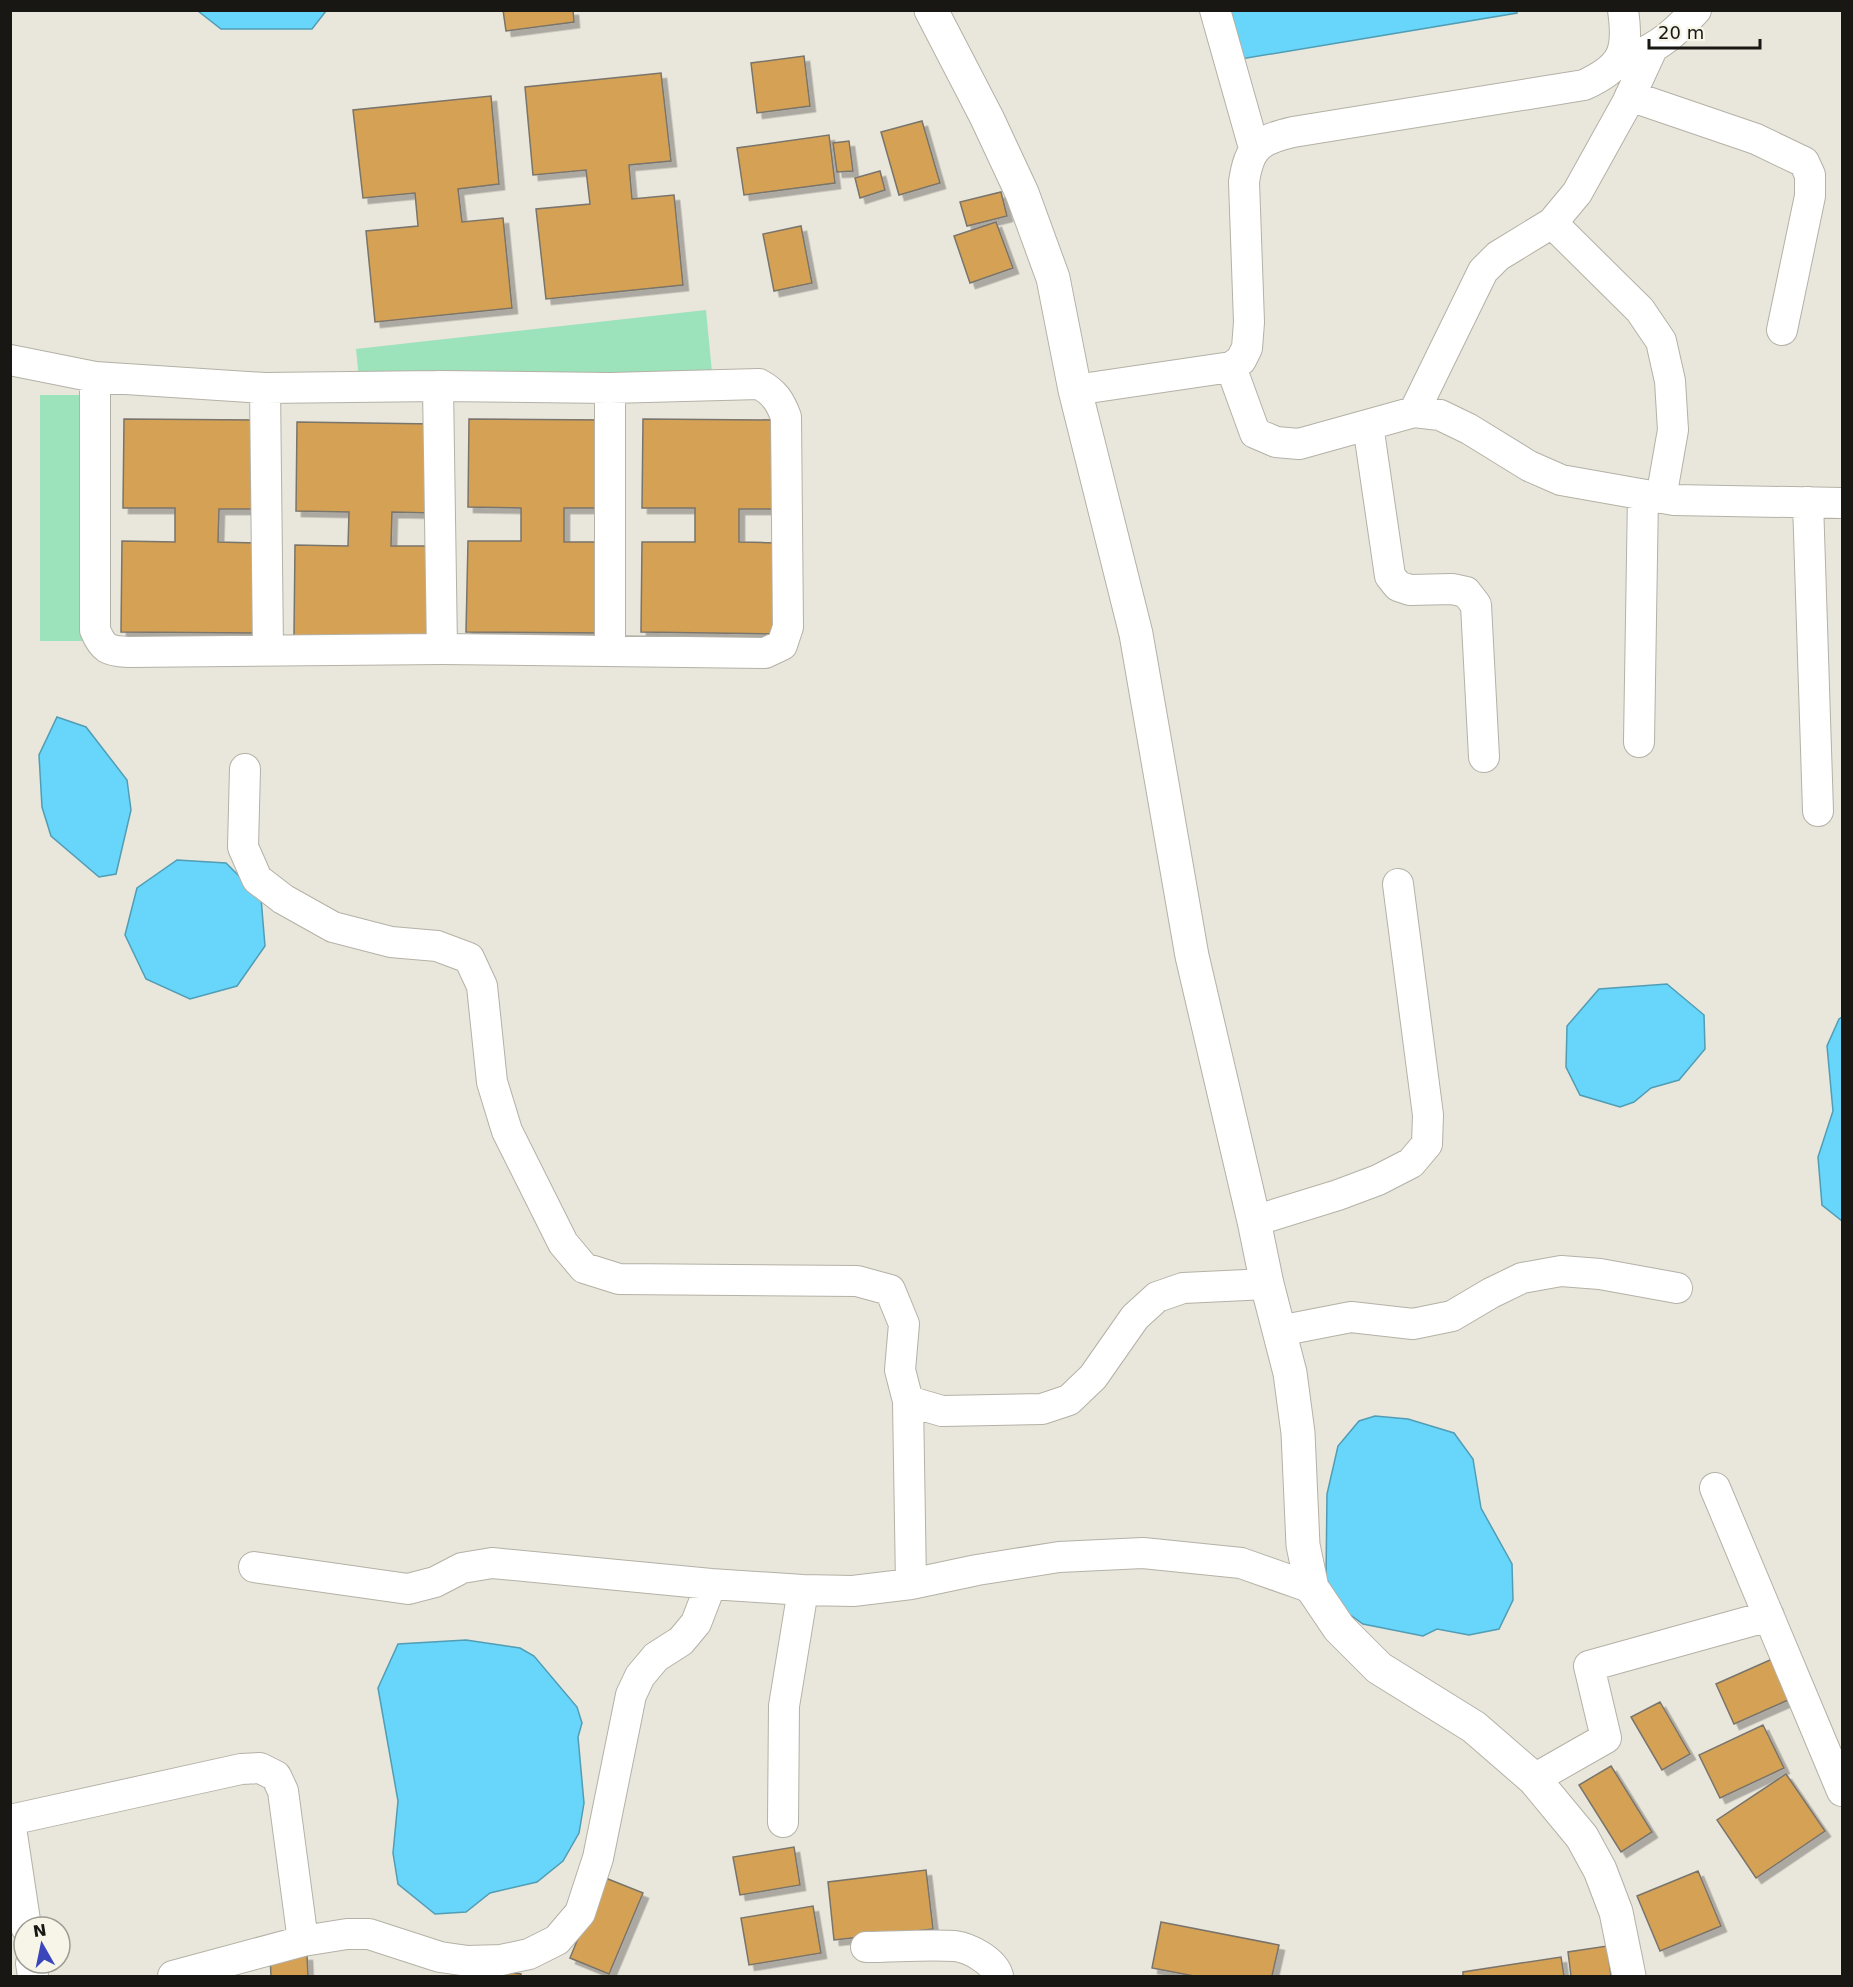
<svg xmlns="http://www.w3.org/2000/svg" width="1853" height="1987" font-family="'DejaVu Sans',sans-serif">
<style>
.green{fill:#9ce2ba}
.water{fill:#68d6fa;stroke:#509db5;stroke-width:1.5}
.building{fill:#d5a255;stroke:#7a746b;stroke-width:1.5;filter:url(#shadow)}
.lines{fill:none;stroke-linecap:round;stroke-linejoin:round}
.minor-casing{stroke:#b4b1a6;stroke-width:32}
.tertiary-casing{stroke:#b4b1a6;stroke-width:35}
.minor{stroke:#fff;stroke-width:30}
.tertiary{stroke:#fff;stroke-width:33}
</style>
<defs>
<filter id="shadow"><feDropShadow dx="5.5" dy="5.5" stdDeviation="0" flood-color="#0004"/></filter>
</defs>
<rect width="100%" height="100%" fill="#e9e6db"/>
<path class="green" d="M706 310 712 373 359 379 356 349Z
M40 395H92V641H40Z"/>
<path class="water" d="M1517 10V13L1235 60 1227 11Z
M198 11H326L312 29H221Z
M57 717 86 727 127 780 131 810 116 874 99 877 51 836 42 807 39 755Z
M177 860 226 863 261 898 265 946 237 986 190 999 146 979 125 935 137 888Z
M1667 984 1704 1015 1705 1049 1679 1080 1651 1088 1634 1102 1620 1107 1580 1095 1566 1067 1567 1026 1599 989Z
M1842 1017V1221L1822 1205 1818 1157 1833 1111 1827 1046 1839 1019Z
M1375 1416 1408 1419 1454 1433 1473 1459 1481 1508 1512 1564 1513 1600 1499 1629 1469 1635 1437 1629 1423 1636 1363 1624 1338 1606 1326 1577 1327 1494 1338 1446 1359 1421Z
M466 1640 520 1648 534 1656 577 1707 582 1723 578 1737 584 1803 579 1833 563 1861 537 1882 490 1893 466 1912 435 1914 398 1884 393 1853 398 1801 378 1688 398 1644Z"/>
<path class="building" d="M503 10H573L574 22 506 31Z
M804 56 810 106 757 113 751 63Z
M661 73 671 161 629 165 632 199 674 195 683 285 546 299 536 209 590 204 586 170 533 175 525 87Z
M491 96 499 184 458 189 462 222 503 218 512 308 375 322 366 231 418 226 415 193 363 198 353 110Z
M922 121 940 183 899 195 881 132Z
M829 135 835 183 744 195 737 148Z
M849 141 853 171 837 172 833 143Z
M880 171 885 190 860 198 855 178Z
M1001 192 1007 216 967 226 960 202Z
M996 222 1013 268 970 283 954 236Z
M801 226 812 283 774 291 763 234Z
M124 419 261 420 260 509H219L218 542 259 543V633L121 632 122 541 175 542V508H123Z
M469 419 607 420 606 508H564V542H605L604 633 466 632 468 541H521V508L468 507Z
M643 419 781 420 780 509H739V542L780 543 779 634 641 632 642 542H695V508H642Z
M297 422 435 424 434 513 392 512 391 546H433L432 637 294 636 295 545 348 546 349 512 296 511Z
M1779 1656 1797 1696 1734 1724 1716 1684Z
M1660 1702 1690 1754 1662 1770 1631 1717Z
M1763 1725 1784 1768 1720 1798 1699 1755Z
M1611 1766 1652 1832 1621 1852 1579 1785Z
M1786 1774 1825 1831 1756 1878 1717 1820Z
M794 1847 800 1885 740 1895 733 1857Z
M926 1870 933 1929 834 1940 828 1882Z
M1698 1871 1721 1926 1660 1951 1637 1896Z
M603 1877 643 1893 609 1974 570 1958Z
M813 1906 821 1953 749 1965 741 1918Z
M1161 1922 1279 1945 1272 1976H1194L1152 1968Z
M1607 1946 1611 1976H1571L1568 1952Z
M307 1955 308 1976H271L270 1956Z
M1561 1957 1564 1976H1463V1972Z
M480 1968 521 1974V1976H479Z"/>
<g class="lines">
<g class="minor-casing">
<path id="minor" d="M1215 10 1254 148
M1634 57C1661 45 1676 32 1696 10
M1630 96 1756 139 1804 162 1810 175V196L1782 330
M1552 223 1640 310 1661 341 1670 381 1673 430 1661 498
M10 360 95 377 265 388 438 386 610 388 759 384C774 392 780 401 786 417L788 627 782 645 765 653 442 649 128 652C108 651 103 649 95 630V377
M1231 367 1255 433 1276 442 1299 444 1414 412 1440 415 1469 429 1529 466 1561 480 1674 500 1842 503
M438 386 442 649
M265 388 268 650
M610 388V650
M1075 390 1231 367 1241 360 1247 348 1249 322 1244 182C1249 147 1259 140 1293 132L1584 85C1623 67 1629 52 1623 10
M1414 412 1483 271 1498 256 1552 223 1577 193 1627 103 1652 49
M1368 425 1390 576 1398 586 1410 590 1452 589 1466 592 1476 605 1484 757
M1808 502 1818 811
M1639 742 1643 495
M245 769 243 847 257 879 283 899 333 927 391 942 437 946 469 958 482 986 492 1082 507 1131 563 1243 584 1268 619 1279 857 1281 890 1290 904 1324 900 1370 908 1401 942 1411 1042 1409 1069 1400 1093 1377 1135 1317 1157 1297 1183 1288 1267 1284
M1254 1221 1338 1195 1378 1180 1411 1163 1427 1144 1428 1115 1398 884
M1279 1331 1351 1317 1413 1324 1452 1316 1491 1293 1522 1278 1561 1271 1600 1274 1677 1288
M908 1401 911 1584
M1715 1488 1842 1791
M254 1567 408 1589 435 1582 462 1568 492 1563 711 1584 803 1590 853 1591 911 1584 977 1570 1059 1557 1143 1553 1241 1563 1312 1588
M1534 1779 1606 1738 1589 1666 1769 1616
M10 1820 241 1769 260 1768 276 1776 283 1791 303 1941
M10 1821 26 1927
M783 1822 784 1706 803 1590
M866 1947C895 1947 926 1944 955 1946 970 1948 994 1961 998 1976
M31 1963 33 1976
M173 1976 303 1941 347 1934H369L440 1957 468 1961 501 1960 529 1954 557 1940 580 1913 598 1858 631 1695 640 1676 656 1657 681 1641 696 1623 711 1584"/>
</g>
<g class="tertiary-casing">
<path id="tertiary" d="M931 10 987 118 1022 193 1053 278 1075 390 1136 634 1192 956 1254 1221 1267 1284 1290 1373 1298 1433 1303 1545 1312 1588 1339 1628 1379 1668 1474 1727 1534 1779 1582 1837 1600 1870 1616 1912 1629 1976"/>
</g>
<use href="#minor" class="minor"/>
<use href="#tertiary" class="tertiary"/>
</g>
<rect width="1853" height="1987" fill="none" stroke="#181713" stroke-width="24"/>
<g transform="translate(42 1945) rotate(351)"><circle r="28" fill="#f7f4e8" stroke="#9e9c93" stroke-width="1.5"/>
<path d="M0-4.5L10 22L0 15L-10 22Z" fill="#3a46ba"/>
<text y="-9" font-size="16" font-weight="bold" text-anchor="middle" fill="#181713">N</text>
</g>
<path d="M1649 39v9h111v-9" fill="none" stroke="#181713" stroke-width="3"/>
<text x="1658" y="39" font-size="18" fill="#181713" stroke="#f7f4e8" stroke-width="4.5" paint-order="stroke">20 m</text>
</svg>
